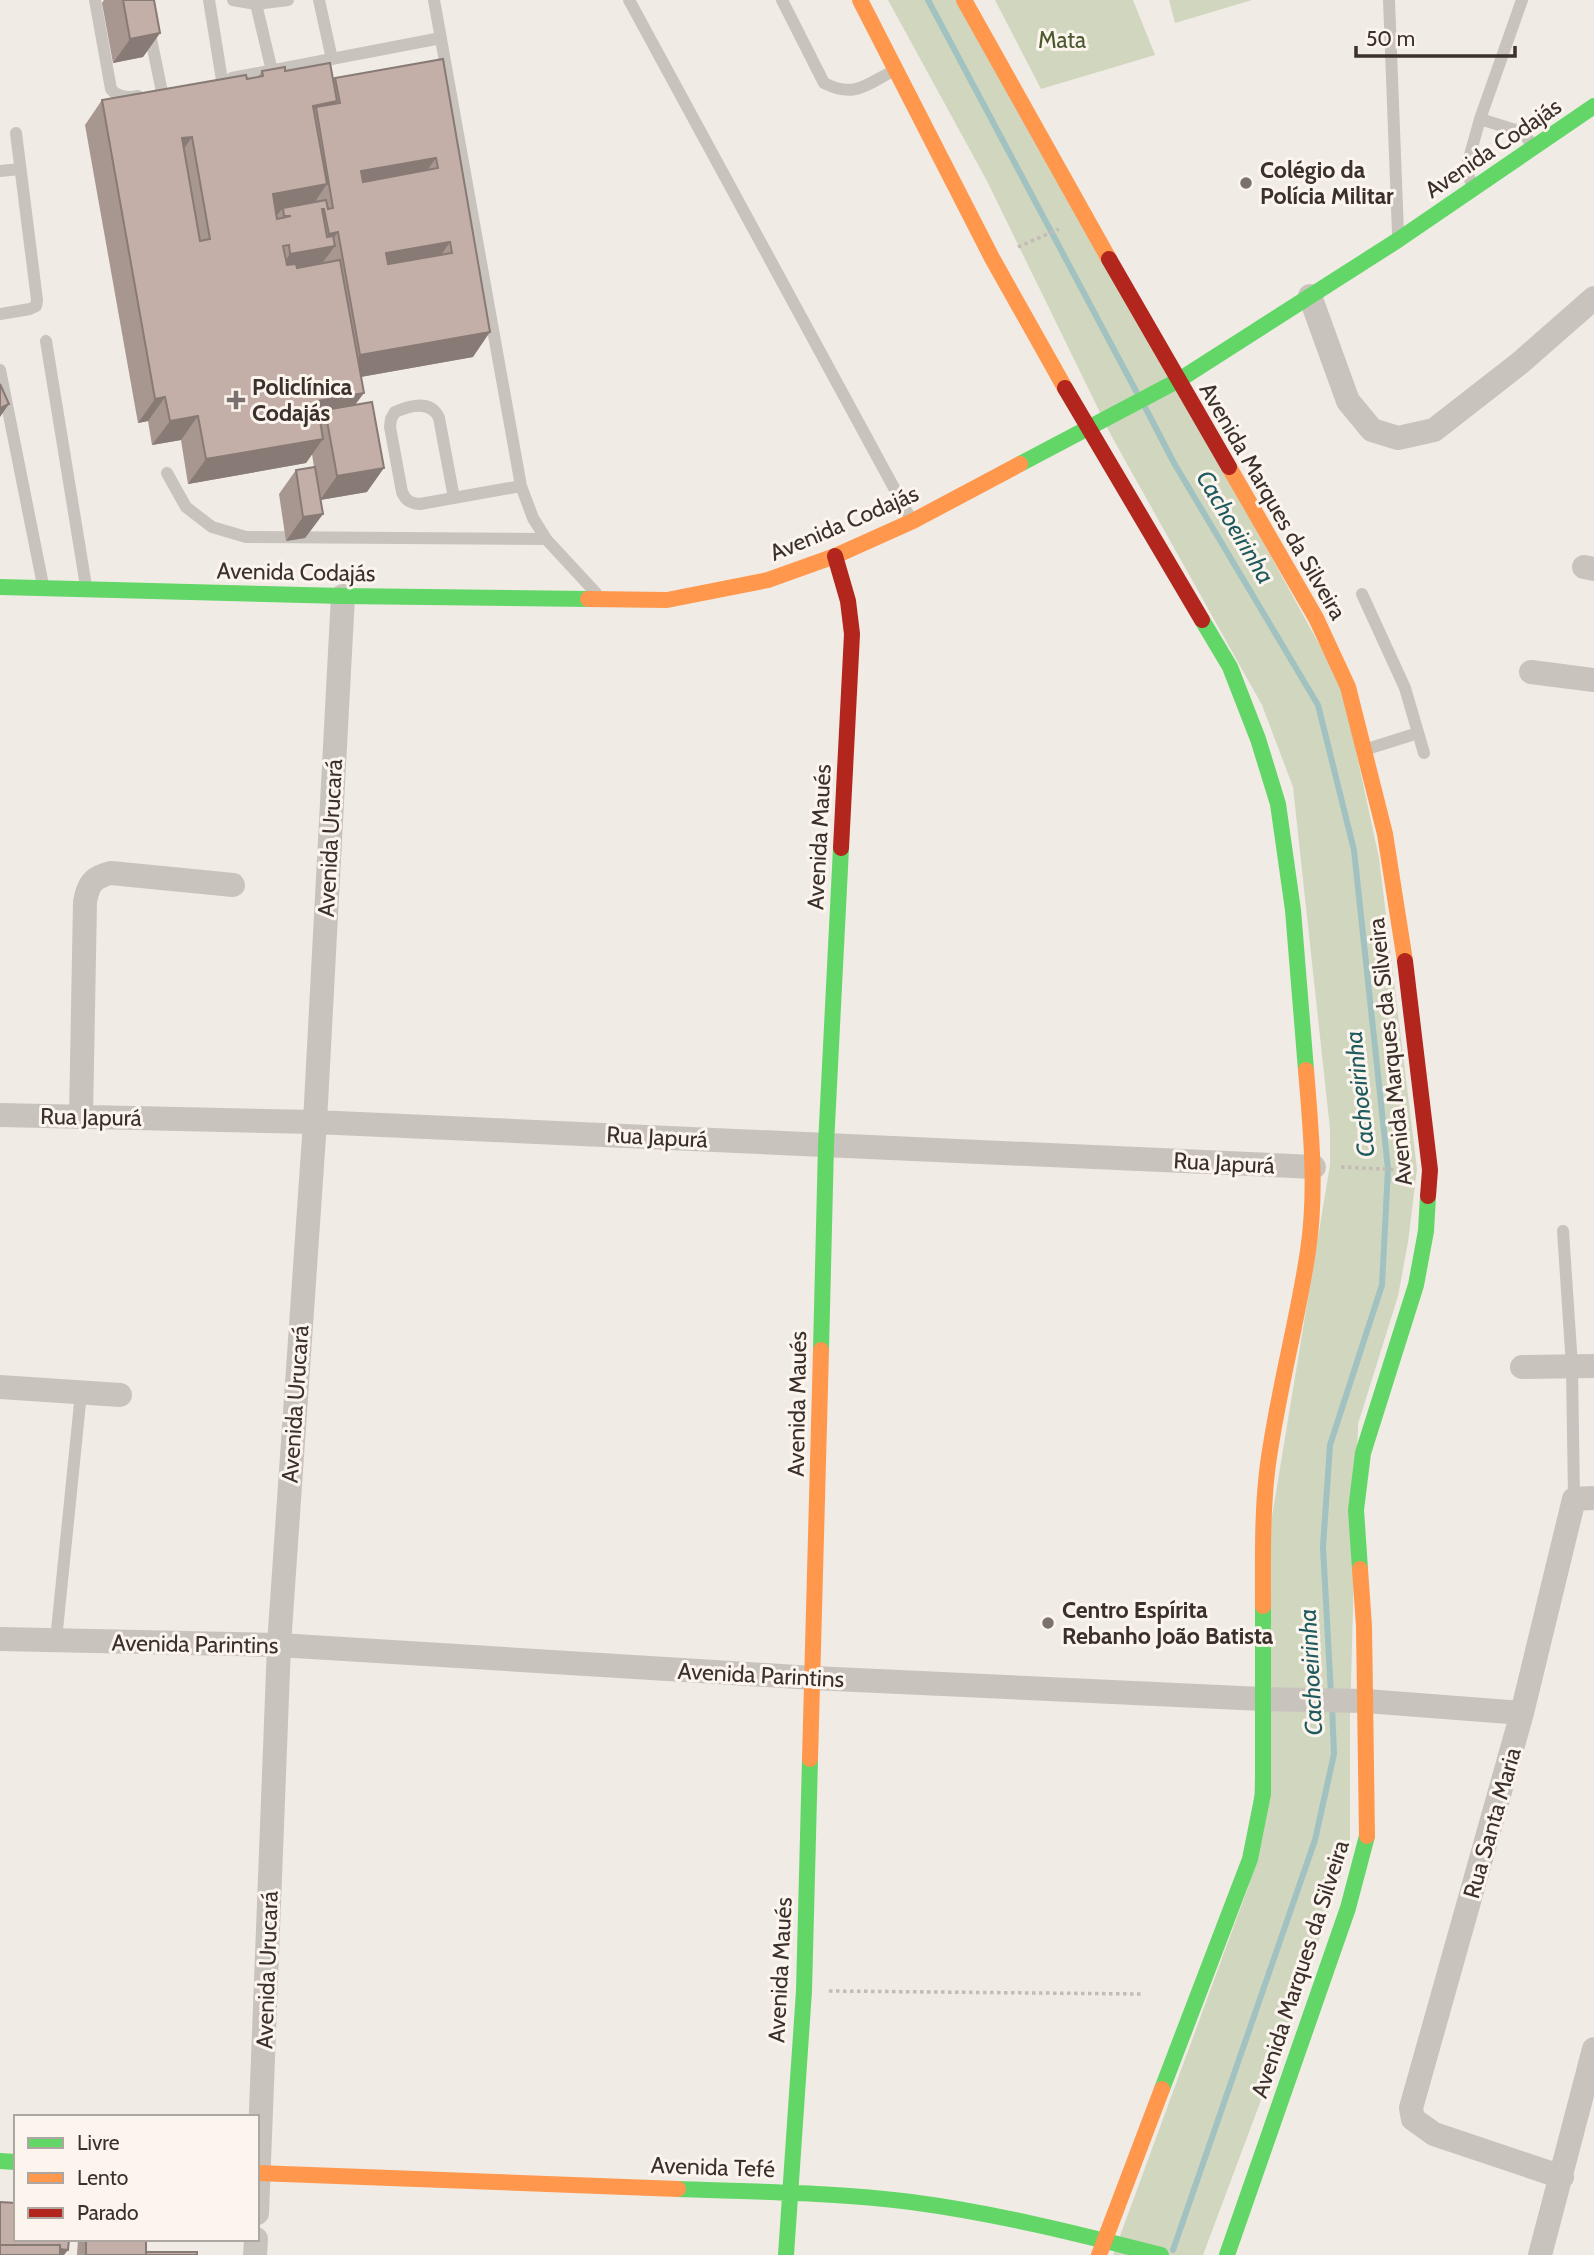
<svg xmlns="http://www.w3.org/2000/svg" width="1594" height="2255" font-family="Cabin,sans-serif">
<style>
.green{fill:#d1d6bf}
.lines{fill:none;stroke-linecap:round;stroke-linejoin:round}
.stream{stroke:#a1c2c1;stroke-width:6}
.path{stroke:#c2bbb6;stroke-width:3.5;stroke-dasharray:3.5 3.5;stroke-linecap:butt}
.lane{stroke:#c9c3be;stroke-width:12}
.street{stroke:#c9c3be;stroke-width:24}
.fast{stroke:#63d668;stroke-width:16}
.slow{stroke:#ff974d;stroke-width:16}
.jam{stroke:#b3261e;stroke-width:16}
.wall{fill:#a89690}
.shaded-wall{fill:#887a75}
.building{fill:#c3afa7;stroke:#887a75;stroke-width:2;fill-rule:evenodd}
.poi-dot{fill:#7a716c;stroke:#fbf5ee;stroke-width:2.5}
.labels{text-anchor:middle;stroke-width:6;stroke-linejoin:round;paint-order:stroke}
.park-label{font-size:23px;fill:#4a5a2e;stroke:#fbf5ee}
.street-label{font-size:23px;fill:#3b302b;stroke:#fbf5ee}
.poi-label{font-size:23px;font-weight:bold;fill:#3b302b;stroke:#fbf5ee;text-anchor:start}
.water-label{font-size:24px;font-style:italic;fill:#1f5a5e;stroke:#fbf5ee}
</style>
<rect width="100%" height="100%" fill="#f0ebe5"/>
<path class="green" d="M888 0H966L1342 686 1379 858 1417 1169 1408 1242 1398 1296 1358 1424 1350 1718V1849L1297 2004 1203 2255H1113L1249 1885 1268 1541 1330 1165V1129L1293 787 1262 705 1112 437 987 181Z
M995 0H1133L1155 55 1041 89Z
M1169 0H1252L1175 23Z"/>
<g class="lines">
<path class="stream" d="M928 0 1136 391
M1146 409 1174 463 1318 705 1354 850 1388 1169 1382 1285 1330 1445 1323 1547 1331 1695
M1173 2250 1315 1840 1334 1754 1332 1706"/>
<path class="path" d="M1018 247 1059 229
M1341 1167 1404 1170
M829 1991 1142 1994"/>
<path class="lane" d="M95 0 111 89C118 98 128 98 138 96
M143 0 162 92
M209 0 222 80
M233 0 256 4 288 0
M319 0 332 59
M434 0 521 486 533 518 546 539 596 593
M629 0 912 521
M782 0 824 83C855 99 867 84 895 70
M1389 0 1398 233
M256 4 272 71
M232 78 441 38
M1480 119 1522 0
M0 171 20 169
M1472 185 1466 169 1480 119 1522 132 1532 144
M0 314 30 309 36 306 37 300 16 133
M46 341 86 586
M0 370 43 585
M167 473 186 507 212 527 246 537 546 539
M454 498 439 418C431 400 411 405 395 412L391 419 390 427 402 492C406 501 410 503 420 504L521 486
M1362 594 1405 688 1424 753
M1367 749 1418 733
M1563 1231 1572 1366 1574 1499
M56 1640 81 1393"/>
<path class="street" d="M1310 296 1348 401 1372 430 1398 438 1434 430 1520 363 1594 298
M1584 567 1594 569
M1531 672 1594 680
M0 1115 315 1122 1314 1167
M81 1117 85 902C88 884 93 877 111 873L233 885
M1522 1367 1594 1366
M0 1387 120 1395
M0 1639 279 1645 813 1678 1262 1699 1366 1701 1522 1713
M1562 2177 1434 2134 1413 2119 1411 2108 1522 1713 1574 1499 1594 1498
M257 2213 279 1645 315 1122 343 596
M255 2255 256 2239
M1540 2255 1594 2049"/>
<path class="fast" d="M1020 464 1179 380 1398 240 1594 106
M0 587 343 596 588 599
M1202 620 1230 667 1258 739 1278 804 1293 910 1306 1070
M821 1350 826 1145 841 848
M1360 1569 1356 1510 1363 1453 1416 1285 1426 1231 1428 1196
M1162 2089 1250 1859 1263 1794V1606
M0 2161 16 2162
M678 2189C755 2192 834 2192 911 2202 995 2213 1079 2234 1161 2255
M786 2255 804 1991 810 1759
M1227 2255 1348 1908 1367 1836"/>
<path class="slow" d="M860 0 992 258 1065 388
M964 0 1109 259
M1229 467 1316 618 1348 687 1385 834 1405 961
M588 599 667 600 768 580 835 556 913 521 1020 464
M1360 1569 1364 1626 1367 1836
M1263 1606C1263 1562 1262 1516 1267 1472 1276 1398 1297 1325 1308 1251 1317 1191 1311 1131 1306 1070
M810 1759 821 1350
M257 2173 678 2189
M1099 2255 1162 2089"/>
<path class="jam" d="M1109 259 1229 467
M1065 388 1202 620
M835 556 848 601 852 634 841 848
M1405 961 1430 1170 1428 1196"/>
</g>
<path class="wall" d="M104 0H154L160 33 143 57 113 63 102 3Z
M443 59 473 357 361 377 355 405 367 492 320 500 323 514 305 538 286 541 279 494 296 470 314 467 312 454 306 463 188 484 181 440 152 445 148 421 138 423 85 125 102 100 258 77 262 71H285L333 81 335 78Z
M78 2239H146V2252L197 2255H77Z"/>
<path class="shaded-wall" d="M160 33 143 57 113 63 130 39Z
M337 101 320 126 316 107 300 129 313 106Z
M192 137 175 161 182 138Z
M436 158 419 182 344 196 361 171Z
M327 184 310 209 283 208 278 214 256 218 273 194Z
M338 232 327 247 335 246 317 270 273 278 290 254 318 249 329 234Z
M450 242 433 267 369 277 386 253Z
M490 332 473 357 343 380 360 355Z
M364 393 346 417 325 410 317 423V401Z
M165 397 148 421 138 423 155 399Z
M9 404 0 417V408Z
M198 416 181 440 152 445 170 421Z
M323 439 306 463 188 484 206 459Z
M384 468 367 492 320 500 337 476Z
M323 514 305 538 286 541 303 517Z
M0 2245 68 2250 64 2255H0Z"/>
<path class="building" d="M123 0H154L160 33 130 39Z
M443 59 490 332 360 355 338 232 329 234 324 209H322L327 237 333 236 335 246 290 254 289 245 283 246 287 265 296 264 297 268 340 260 364 393 317 401 323 439 206 459 198 416 170 421 165 397 155 399 102 100 246 75 247 79 263 76 262 71 285 67V71L330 63 337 101 313 106 327 184 273 194 277 219 291 216H284L283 208 326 200 328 209 333 208 316 107 340 103 335 78ZM192 137 210 239 200 241 182 138ZM436 158 438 168 363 182 361 171ZM450 242 452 253 388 264 386 253Z
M0 384 9 404 0 408Z
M372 402 384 468 337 476 325 410Z
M315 467 323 514 303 517 296 470Z
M0 2202 16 2203V2239H69L68 2250 60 2249V2245H0Z
M86 2239H146V2255H86Z
M0 2245H60V2255H0Z
M146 2252H197V2255H146Z"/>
<g class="poi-dot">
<circle cx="1246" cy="183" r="7"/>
<path d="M232.5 389.5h7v7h7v7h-7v7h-7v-7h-7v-7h7z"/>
<circle cx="1048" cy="1623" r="7"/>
</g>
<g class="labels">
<g class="park-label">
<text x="1062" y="48">Mata</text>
</g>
<g class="street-label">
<text transform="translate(1493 148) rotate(-34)" y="8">Avenida Codajás</text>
<text transform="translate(1273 501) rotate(60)" y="8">Avenida Marques da Silveira</text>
<text transform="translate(844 523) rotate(-23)" y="8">Avenida Codajás</text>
<text transform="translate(296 572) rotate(1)" y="8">Avenida Codajás</text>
<text transform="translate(819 837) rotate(-87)" y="8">Avenida Maués</text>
<text transform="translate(330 838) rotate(-87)" y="8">Avenida Urucará</text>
<text transform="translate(1390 1052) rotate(-96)" y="8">Avenida Marques da Silveira</text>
<text transform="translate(91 1117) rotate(1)" y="8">Rua Japurá</text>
<text transform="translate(657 1137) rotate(3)" y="8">Rua Japurá</text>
<text transform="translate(1224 1163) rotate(3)" y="8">Rua Japurá</text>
<text transform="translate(295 1404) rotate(-86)" y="8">Avenida Urucará</text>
<text transform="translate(797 1404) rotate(-89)" y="8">Avenida Maués</text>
<text transform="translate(195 1644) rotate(1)" y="8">Avenida Parintins</text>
<text transform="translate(761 1675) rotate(3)" y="8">Avenida Parintins</text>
<text transform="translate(1492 1823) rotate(-74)" y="8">Rua Santa Maria</text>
<text transform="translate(1300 1969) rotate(-72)" y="8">Avenida Marques da Silveira</text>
<text transform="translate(267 1970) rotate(-88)" y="8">Avenida Urucará</text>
<text transform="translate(780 1970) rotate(-87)" y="8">Avenida Maués</text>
<text transform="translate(713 2167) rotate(2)" y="8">Avenida Tefé</text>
</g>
<g class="poi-label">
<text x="1260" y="178">Colégio da<tspan x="1260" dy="26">Polícia Militar</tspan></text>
<text x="252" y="395">Policlínica<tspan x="252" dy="26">Codajás</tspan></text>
<text x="1062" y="1618">Centro Espírita<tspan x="1062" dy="26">Rebanho João Batista</tspan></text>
</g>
<g class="water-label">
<text transform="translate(1235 527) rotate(59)" y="8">Cachoeirinha</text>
<text transform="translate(1360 1094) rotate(-96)" y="8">Cachoeirinha</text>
<text transform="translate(1311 1672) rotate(-93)" y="8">Cachoeirinha</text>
</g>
</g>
<rect x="14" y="2115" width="245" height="126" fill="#fbf5ee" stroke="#aea6a0" stroke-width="2"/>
<rect x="28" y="2138" width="35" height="10" fill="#63d668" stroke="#aea6a0" stroke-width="2"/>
<text x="77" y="2150" font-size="21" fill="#3b302b">Livre</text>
<rect x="28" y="2173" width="35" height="10" fill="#ff974d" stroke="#aea6a0" stroke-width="2"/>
<text x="77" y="2185" font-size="21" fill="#3b302b">Lento</text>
<rect x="28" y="2208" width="35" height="10" fill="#b3261e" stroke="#aea6a0" stroke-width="2"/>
<text x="77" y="2220" font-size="21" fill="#3b302b">Parado</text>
<path d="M1356 46v10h159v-10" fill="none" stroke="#3b302b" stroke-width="3.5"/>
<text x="1366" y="46" font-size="21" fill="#3b302b" stroke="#fbf5ee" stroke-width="5" paint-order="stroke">50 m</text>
</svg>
